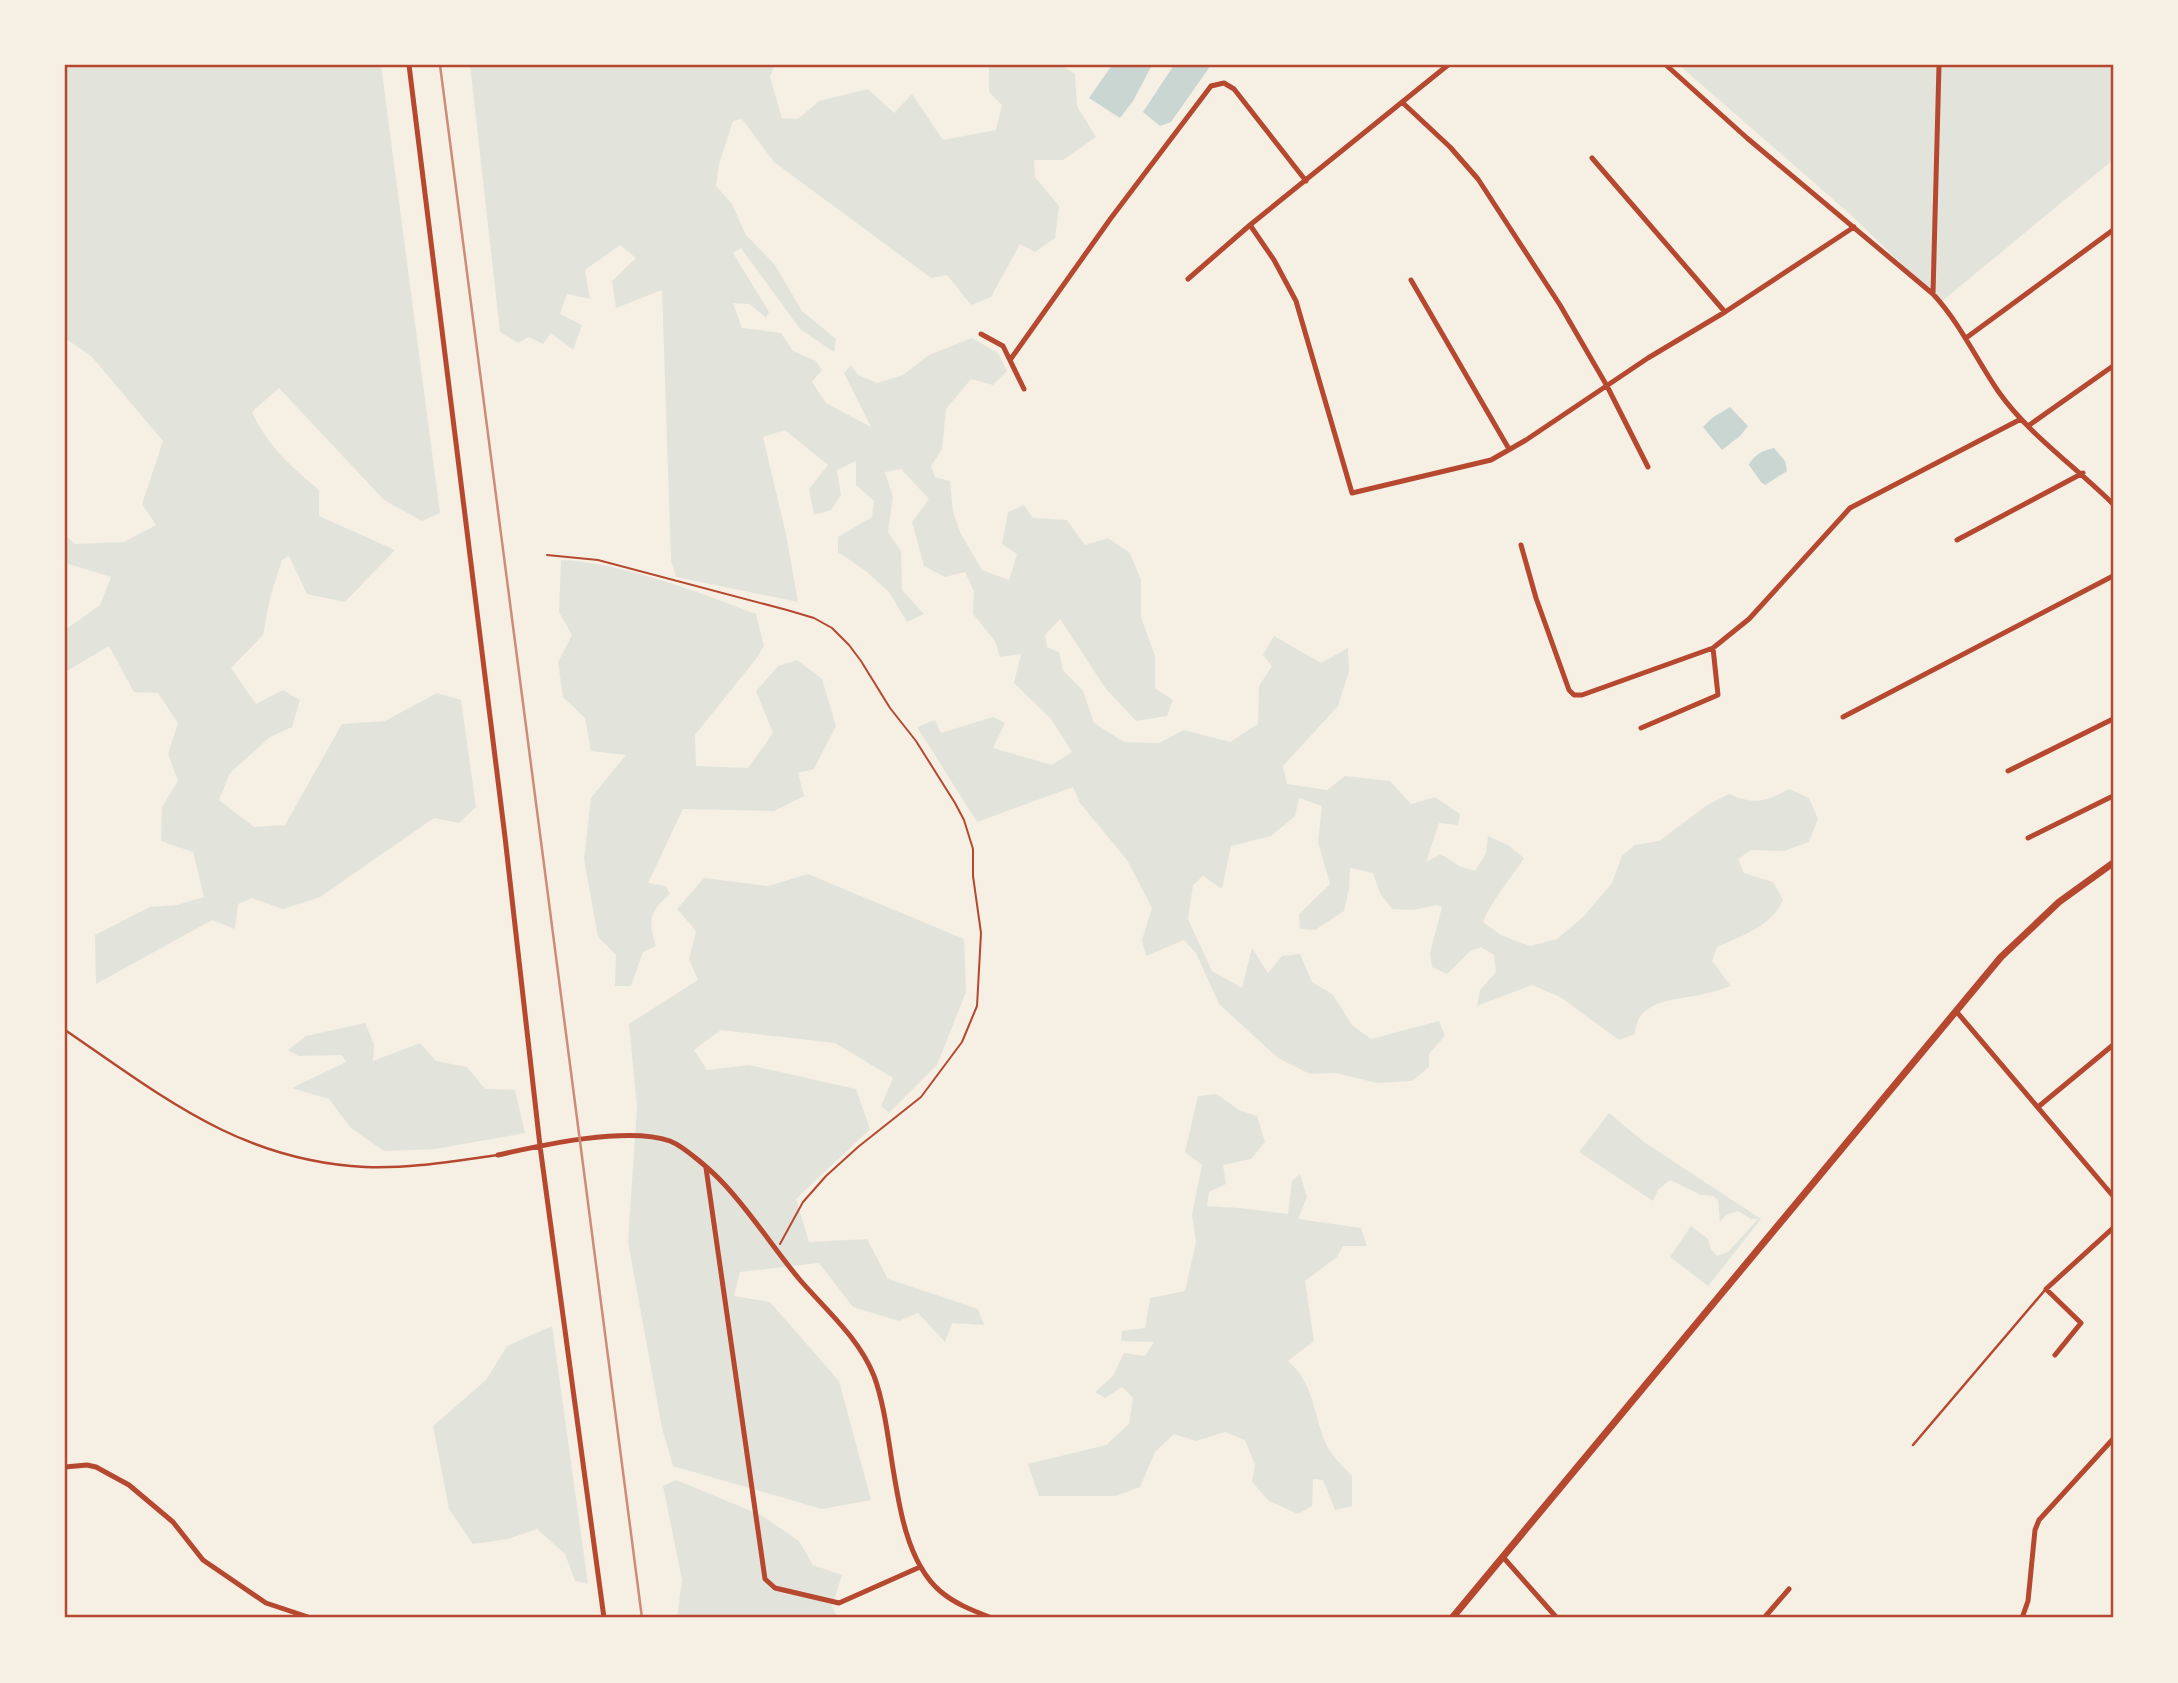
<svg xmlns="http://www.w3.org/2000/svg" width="2178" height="1683" font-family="Cabin,sans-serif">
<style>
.green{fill:#e2e4dc}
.water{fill:#c9d6d2}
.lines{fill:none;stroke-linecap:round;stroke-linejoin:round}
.path{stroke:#b5482f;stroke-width:2}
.service{stroke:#b5482f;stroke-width:2.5}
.minor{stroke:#b5482f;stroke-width:5}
.secondary{stroke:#b5482f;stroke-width:7}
.rail{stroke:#cf8b77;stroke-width:2.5}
.neatline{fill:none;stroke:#b5482f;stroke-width:2.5}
</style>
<rect width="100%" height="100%" fill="#f6efe4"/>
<path class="green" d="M65 65H381L440 513 422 521 384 500 279 388 252 412C267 446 292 467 319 490V516L395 550 345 602 307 594 289 556 282 560 270 598 263 635 231 668 256 704 283 690 300 700 292 727 270 737 230 773 219 800 254 827 285 825 342 724 385 721 437 693 461 700 476 807 459 823 434 818 320 897 283 909 252 898 238 904 235 929 212 920 96 984 95 935 150 907 177 905 204 897 193 852 161 841 162 807 178 781 168 754 178 723 158 693 134 692 109 646 65 672V630L100 605 111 577 65 563V535L75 544 124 542 156 525 142 504 163 441 92 357 65 338Z
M470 65H775L770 77 782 118 798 119 819 101 868 89 894 113 912 94 943 140 996 130 1002 105 989 92V65H1061L1075 74 1077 106 1096 137 1063 160H1034L1035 177 1059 206 1055 238 1035 252 1020 244 991 297 971 305 947 275 931 278 774 162 742 119 733 121 719 164 716 186 732 204 746 235 775 265 802 311 836 339 834 352 800 329 741 248 733 253 769 312 766 318 750 304 733 303 742 328 781 333 793 351 816 361 822 370 812 382 826 403 871 427 844 373 851 365 858 375 877 383 903 375 929 355 972 338 998 353 1007 371 993 385 971 379 946 409 942 449 931 466 935 477 950 481 953 512 961 534 982 570 1009 580 1017 554 1002 544 1008 512 1024 505 1033 518 1067 520 1085 545 1108 538 1130 553 1141 580V617L1155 656V688L1173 700 1167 716 1136 721 1106 689 1060 619 1045 635 1047 647 1059 652 1063 670 1083 691 1094 723 1124 742 1159 743 1184 730 1230 742 1258 724 1259 686 1272 666 1263 655 1274 636 1321 663 1348 648 1349 671 1338 706 1283 766 1287 784 1327 790 1345 776 1390 781 1411 804 1435 797 1460 814 1458 825 1439 823 1426 862 1441 854 1459 866 1475 871 1486 853 1488 836 1508 845 1524 858C1510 880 1493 898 1483 922L1501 935 1530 946 1557 939 1584 916 1612 883 1622 856 1635 845 1659 841 1707 805 1729 794C1754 805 1765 802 1789 789L1809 798 1818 819 1809 842 1784 851 1751 850 1738 859 1744 873 1773 882 1783 900C1771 927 1743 935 1717 947L1712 961 1731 986C1722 989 1713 992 1704 994 1678 1000 1636 999 1635 1034L1619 1040 1560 997 1532 985 1477 1006 1480 990 1496 972 1494 955 1481 947 1470 951 1447 974 1432 967 1430 953 1442 907 1436 905 1413 910 1392 909 1380 893 1373 873 1350 868 1349 889 1344 911 1315 930 1300 929 1299 914 1330 884 1318 842 1322 806 1299 798 1295 816 1271 836 1231 846 1222 889 1203 876 1193 885 1188 919 1212 971 1242 988 1252 948 1268 973 1282 956 1300 954 1312 982 1332 994 1353 1026 1371 1039 1439 1021 1445 1036 1429 1054V1067L1412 1081 1377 1083 1336 1073 1310 1074 1278 1058 1219 1004 1196 953 1184 940 1146 956 1142 940 1152 908 1127 860 1080 803 1073 787 977 822 917 727 935 720 941 733 993 717 1005 723 993 748 1052 765 1072 752 1051 719 1014 683 1021 654 1000 657 995 641 973 614 974 591 965 572 945 577 924 566 912 522 929 499 901 469 885 472 893 497 888 532 901 551 902 590 924 614 907 622 889 592 867 572 838 552V537L872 517 874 501 856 485V461L837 470 841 495 831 510 814 515 809 489 828 465 785 430 763 437 786 534 798 602 676 577 671 560 662 290 616 308 612 281 636 258 620 245 585 270 590 299 567 294 560 314 582 325 573 350 551 333 543 344 529 337 518 343 500 332Z
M1679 65H2113V160L1941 302 1851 215Z
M561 560C623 563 698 592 756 614L764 646 756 659 695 735 696 766 748 768 773 733 756 691 778 666 797 660 822 679 836 726 814 769 798 773 804 796 774 811 683 809 648 883 666 886 670 894C649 912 648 920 656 946L643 952 631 986H615L616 955 598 937 584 859 591 798 626 755 591 751 585 718 563 697 558 662 572 635 559 612Z
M808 874 964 939 966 992 937 1065 889 1113 881 1106 893 1078 835 1043 721 1030 694 1050 707 1070 749 1065 856 1089 870 1129 796 1199 809 1242 867 1239 888 1279 978 1309 984 1325 952 1323 945 1342 918 1313 899 1321 853 1307 819 1263 740 1272 734 1296 770 1302 839 1381 871 1500 822 1509 673 1466 662 1428 628 1242 637 1107 629 1024 698 980 689 959 696 931 677 909 704 878 768 886Z
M365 1023 374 1044 373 1061 420 1043 436 1061 467 1067 485 1089 515 1090 525 1133 435 1149 384 1151 351 1128 329 1099 292 1088 346 1062 342 1055 298 1056 288 1050 306 1036Z
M1217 1094 1239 1110 1257 1116 1265 1142 1251 1159 1223 1165 1226 1184 1209 1192 1207 1206 1239 1208 1288 1214 1292 1181 1300 1174 1307 1197 1298 1219 1361 1228 1367 1246H1343L1337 1257 1305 1281 1314 1341 1288 1361C1315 1384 1313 1415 1327 1446 1332 1457 1344 1467 1352 1476V1506L1335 1510 1323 1480 1313 1479 1312 1506 1298 1514 1269 1501 1252 1482 1255 1465 1245 1440 1225 1432 1196 1441 1174 1434 1155 1452 1140 1487 1115 1496H1039L1028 1464 1106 1445 1129 1424 1133 1398 1122 1387 1105 1398 1095 1392 1113 1376 1124 1353 1145 1356 1154 1342 1121 1341 1122 1331 1145 1328 1150 1298 1185 1291 1196 1242 1192 1215 1202 1165 1185 1152 1198 1096Z
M1609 1113 1644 1142 1761 1219 1708 1286 1670 1257 1691 1226 1708 1239 1711 1249 1717 1256 1728 1252 1758 1219H1751L1738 1211 1726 1215 1720 1222 1718 1200 1713 1196 1701 1195 1670 1180 1658 1190 1653 1201 1579 1152Z
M552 1326 588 1584 575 1581 565 1554 537 1529 508 1539 473 1544 449 1509 433 1426 486 1380 507 1346Z
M676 1480 761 1515 799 1541 813 1565 842 1575 832 1606 838 1618H677L682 1580 663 1486Z"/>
<path class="water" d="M1112 65H1152L1133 101 1120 118 1089 98Z
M1174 65H1211L1171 122 1160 126 1143 112Z
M1730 407 1748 426 1740 436 1722 450 1703 427 1712 418Z
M1774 448 1785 461 1787 471 1765 485 1761 482 1749 465C1753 455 1764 450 1774 448Z"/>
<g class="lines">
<path class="path" d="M547 555 598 560 787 610 814 618 832 628 849 645 861 661 890 708 916 741 955 803 964 820 973 849V876L981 933 977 1006 962 1042 921 1097 858 1147 826 1176 803 1202 780 1244"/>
<path class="service" d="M65 1030C163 1097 241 1161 365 1167 409 1169 454 1161 498 1155
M1913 1445 2045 1290"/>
<path class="minor" d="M409 65 505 837 540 1146 604 1618
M1666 65 1747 138 1933 294C1960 323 1976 359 1998 391 2028 434 2076 467 2113 504
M1403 103 1450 147 1478 179 1560 305 1607 386 1648 467
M1592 158 1725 312
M1250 225 1274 260 1296 301 1352 493 1491 460 1526 440 1648 358 1725 312 1854 227
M1188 279 1250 225 1448 65
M1411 280 1509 449
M1933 294 1939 65
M981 334 1003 346 1024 389
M1966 338 2113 230
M1010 360 1111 218 1211 86 1224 83 1234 89 1306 181
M2028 426 2113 366
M1957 540 2083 473
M1521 545 1536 598 1569 690 1574 695H1582L1713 648 1749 619 1850 508 2021 419
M1843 717 2113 576
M1641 728 1718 695 1713 648
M2008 771 2113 719
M2028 838 2113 796
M1956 1011 2113 1196
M2038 1107 2113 1045
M498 1155C542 1145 628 1126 670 1141 685 1147 713 1172 724 1184 752 1214 774 1249 800 1280 826 1310 859 1338 874 1376 897 1437 889 1547 940 1591 955 1604 974 1611 992 1618
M706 1168 765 1579 775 1588 839 1603 920 1567
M2055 1355 2081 1323 2046 1289 2113 1228
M65 1467 87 1465 96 1467 129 1485 173 1522 203 1560 266 1603 311 1618
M1503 1557 1557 1618
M1764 1618 1789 1589
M2022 1618 2028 1601 2035 1530 2039 1520 2113 1439"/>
<path class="secondary" d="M1452 1618 2001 957 2059 902 2113 863"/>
<path class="rail" d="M440 65 642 1618"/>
</g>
<rect width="2178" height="1683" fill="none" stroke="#f6efe4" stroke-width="133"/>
<rect x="66" y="66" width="2046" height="1550" class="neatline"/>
</svg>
